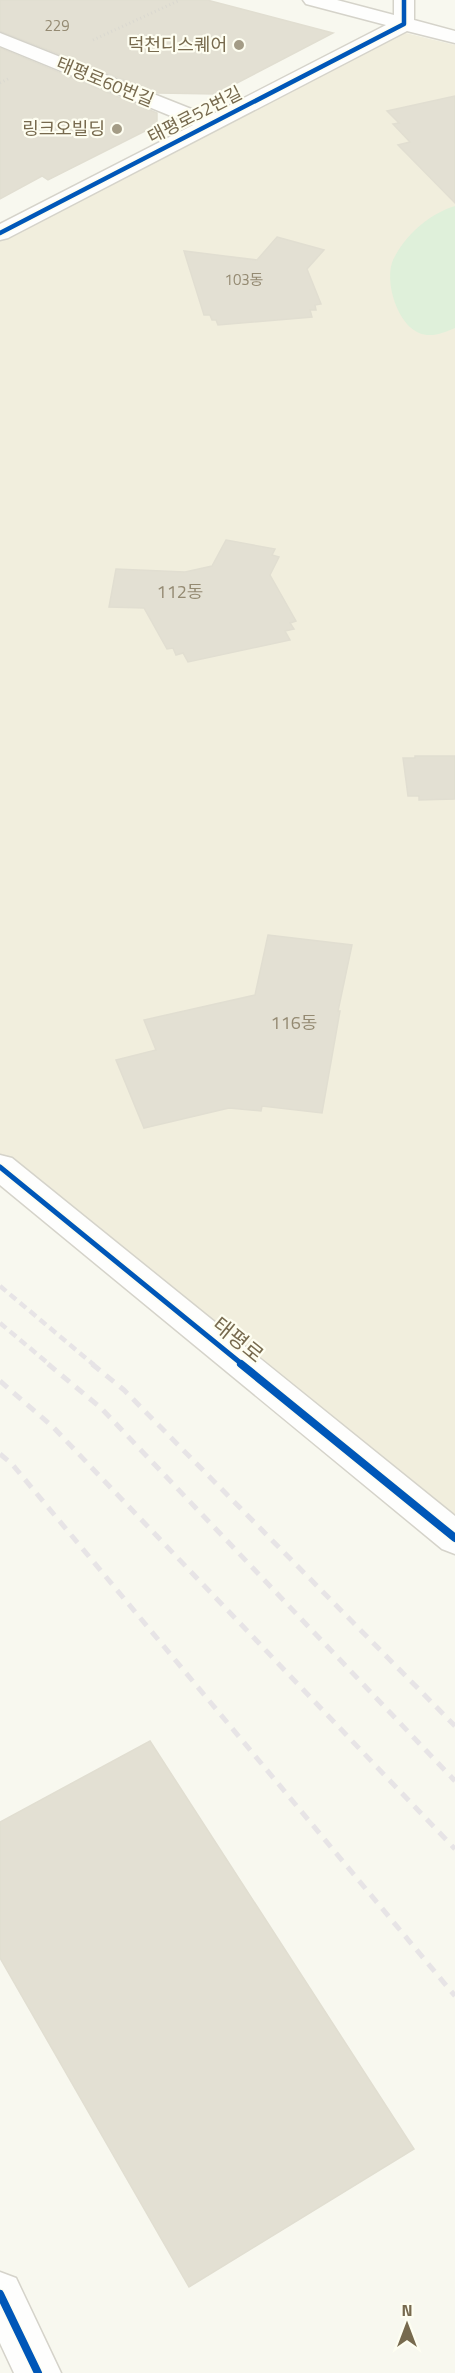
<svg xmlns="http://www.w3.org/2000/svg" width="455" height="2373" font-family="'Titillium Web','Noto Sans KR',sans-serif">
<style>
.residential{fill:#f1eedd}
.green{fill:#dff0da}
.building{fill:#e3e0d3;stroke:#e1ded1;stroke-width:1.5}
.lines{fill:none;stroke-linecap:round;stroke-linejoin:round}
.minor-casing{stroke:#d5d3ca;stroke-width:3}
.path{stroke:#dad8d0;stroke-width:3;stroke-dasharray:1 3;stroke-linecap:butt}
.minor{fill:#fefefd;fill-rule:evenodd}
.rail-far1{stroke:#e7e4e6;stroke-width:4.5;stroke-dasharray:8 5;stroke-linecap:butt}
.rail{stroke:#e7e4e6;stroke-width:5;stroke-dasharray:10 8;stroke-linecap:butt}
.cycleway-far2-casing{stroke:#fefef1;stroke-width:8}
.cycleway-far1-casing{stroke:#fefef1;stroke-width:9}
.cycleway-casing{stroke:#fefef1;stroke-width:11}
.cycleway-far2{stroke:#0057b8;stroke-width:4.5}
.cycleway-far1{stroke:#0057b8;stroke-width:5}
.cycleway{stroke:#0057b8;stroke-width:8}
.poi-dot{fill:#a49c86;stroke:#fefef1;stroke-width:2}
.labels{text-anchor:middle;stroke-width:4.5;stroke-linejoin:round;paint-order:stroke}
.far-number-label{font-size:15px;fill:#948a72}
.far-poi-label{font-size:18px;fill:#776a4e;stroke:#fefef1;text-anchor:end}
.far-street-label{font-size:18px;fill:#776a4e;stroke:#fefef1}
.number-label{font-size:18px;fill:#948a72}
.street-label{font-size:21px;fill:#776a4e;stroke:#fefef1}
</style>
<rect width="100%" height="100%" fill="#f8f8ef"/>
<path class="residential" d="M402 32 455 45V1530L0 1154V240Z"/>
<path class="green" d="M455 206V328C444 333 431 338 419 333 397 324 384 281 393 260 405 235 429 214 455 206Z"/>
<path class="building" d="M0 0H207L333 33 216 94 158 93 0 31Z
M0 48 157 113V125L48 180 42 176 0 199Z
M455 96V203L398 145 410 142 393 124 399 123 387 111Z
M277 237 324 250 307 269 321 304 315 305 316 310H310L312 317 218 325 216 320H212L210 315H204L184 251 257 260Z
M226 540 275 549 272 555 279 557 270 575 296 621 290 623 294 629 285 631 290 640 188 662 183 653 176 655 173 648 167 649 144 608 109 607 116 569 185 572 212 566Z
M415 756H455V799L419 800V796H408L403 758H415Z
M268 935 352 945 338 1011H340L322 1113 262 1106 261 1111 229 1108 144 1128 116 1060 156 1050 144 1020 255 995Z
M150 1741 414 2149 189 2287 0 1958V1822Z"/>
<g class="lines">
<g class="minor-casing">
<path id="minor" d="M303 0H337L394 15V0H414V20L455 31V43L407 31 8 238 0 240V224L193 125 0 46V33L209 116 386 25 306 4Z
M0 1155 12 1158 455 1516V1554L442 1549 0 1185Z
M0 2272 16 2278 61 2373H14L0 2343Z"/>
</g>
<path class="path" d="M93 40 180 0
M0 83 10 78"/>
<use href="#minor" class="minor"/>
<path class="rail-far1" d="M0 1286 94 1365
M0 1323 50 1365"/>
<path class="rail" d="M48 1364 101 1408 455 1781
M92 1364 124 1390 455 1726
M0 1381 53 1427 455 1849
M0 1454 12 1464 455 1996"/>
<g class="cycleway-far2-casing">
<path id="cycleway-far2" d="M0 233 404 24V0"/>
</g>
<g class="cycleway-far1-casing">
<path id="cycleway-far1" d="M0 1167 243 1365"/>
</g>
<g class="cycleway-casing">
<path id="cycleway" d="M241 1364 455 1538
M0 2294 38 2373"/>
</g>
<use href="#cycleway-far2" class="cycleway-far2"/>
<use href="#cycleway-far1" class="cycleway-far1"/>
<use href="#cycleway" class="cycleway"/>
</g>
<g class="poi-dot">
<circle cx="239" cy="45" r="6"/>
<circle cx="117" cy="129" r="6"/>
</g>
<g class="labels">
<g class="far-number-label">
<text x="57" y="31">229</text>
<text x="244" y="285">103동</text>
</g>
<g class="far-poi-label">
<text x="227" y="51">덕천디스퀘어</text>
<text x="105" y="135">링크오빌딩</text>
</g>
<g class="far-street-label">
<text transform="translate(105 82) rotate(22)" y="6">태평로60번길</text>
<text transform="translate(195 115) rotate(-27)" y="6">태평로52번길</text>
</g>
<g class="number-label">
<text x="180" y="598">112동</text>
<text x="294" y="1029">116동</text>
</g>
<g class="street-label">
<text transform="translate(238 1340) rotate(39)" y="7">태평로</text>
</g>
</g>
<g transform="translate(407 2325)" stroke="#fefef1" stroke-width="4.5" paint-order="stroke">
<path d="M0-4.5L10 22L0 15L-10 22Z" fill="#776a4e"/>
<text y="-9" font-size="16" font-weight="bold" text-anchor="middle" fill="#776a4e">N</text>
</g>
</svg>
